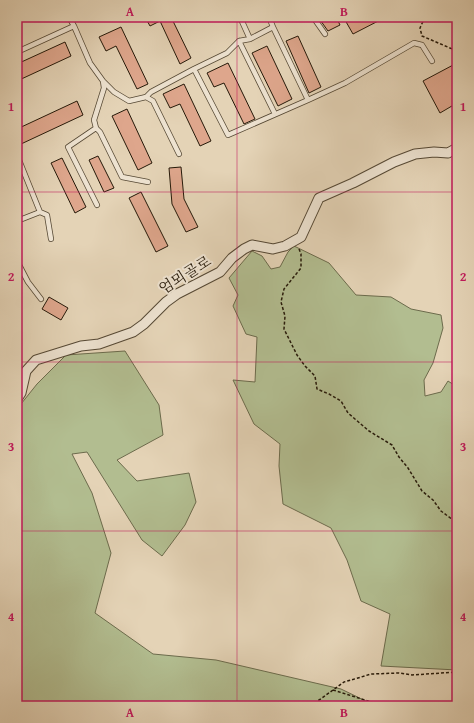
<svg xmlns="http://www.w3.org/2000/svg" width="474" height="723" font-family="'Gentium Book Plus','Noto Serif KR',serif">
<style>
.green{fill:#b2bd90;stroke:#6c6b4c}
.building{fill:#dea68c;stroke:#251909}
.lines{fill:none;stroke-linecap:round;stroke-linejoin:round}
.service-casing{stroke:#554834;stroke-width:6}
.minor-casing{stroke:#554834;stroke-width:11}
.path{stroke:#251909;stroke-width:1.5;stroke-dasharray:3 2;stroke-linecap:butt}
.service{stroke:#ede2d0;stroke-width:4.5}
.minor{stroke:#ede2d0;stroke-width:9}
.grid{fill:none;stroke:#c2185b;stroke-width:1;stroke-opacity:0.55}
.labels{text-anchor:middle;stroke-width:4;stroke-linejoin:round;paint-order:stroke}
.street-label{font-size:15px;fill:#251909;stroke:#ede2d0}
.neatline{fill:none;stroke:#c2185b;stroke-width:1.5}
.grid-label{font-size:13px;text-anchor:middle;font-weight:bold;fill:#c2185b}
</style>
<rect width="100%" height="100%" fill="#e4d3b6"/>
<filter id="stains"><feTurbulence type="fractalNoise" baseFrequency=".005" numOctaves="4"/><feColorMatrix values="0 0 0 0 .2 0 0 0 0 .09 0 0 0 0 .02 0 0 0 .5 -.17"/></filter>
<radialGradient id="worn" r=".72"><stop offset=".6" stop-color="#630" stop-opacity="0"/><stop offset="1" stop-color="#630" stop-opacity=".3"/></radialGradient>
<path class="green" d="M294 246 329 263 356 295 391 297 411 309 441 315 443 328 433 363 424 380 425 396 441 392 448 381 457 387V403L454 414V436L457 437V670L381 666 390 614 361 601 347 560 331 528 283 504 279 466 280 444 254 424 233 380 255 382 257 337 246 334 233 306 238 295 229 278 252 251 262 256 271 269 280 267 288 252Z
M125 351 159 405 163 435 117 460 137 481 189 473 196 502 185 525 162 556 142 540 87 452 72 454 92 493 111 553 95 613 153 654 216 660 341 689 376 706H17V409L37 384 66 355Z"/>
<path class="building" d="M145 17H171L191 58 180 64 160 21 150 26Z
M318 17H336L340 25 328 31Z
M352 17H386L353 34 345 20Z
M121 27 148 84 137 89 116 46 106 51 99 37Z
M298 36 321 87 309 93 286 41Z
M65 42 71 56 17 81V64Z
M267 46 292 99 278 106 252 53Z
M228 63 255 119 244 124 224 83 214 87 207 73Z
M455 64 457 68V103L440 113 423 81Z
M184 84 211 141 200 146 180 104 170 108 163 94Z
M77 101 83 115 21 144 17 135V129Z
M127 109 152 163 138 170 112 116Z
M98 156 114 188 104 192 89 160Z
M62 158 86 207 75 213 51 163Z
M181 167 184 199 198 227 186 232 172 204 169 168Z
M141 192 168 246 156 252 129 198Z
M49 297 68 308 61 320 42 309Z"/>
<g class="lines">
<g class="service-casing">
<path id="service" d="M69 17 74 26 90 63 103 81 114 92 129 101 146 97 153 101 179 154
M240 17 250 39
M269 17 273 27
M313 17 325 34
M239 41 275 114
M17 52 74 26
M194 69 228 135 308 100
M146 97 151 92 194 69 227 53 239 41 250 39 273 27 308 100 345 83 414 43 422 45 432 61
M96 128 100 132 122 177 148 182
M17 155 40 212 17 221
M97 205 68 147 96 128 94 120 104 88 103 81
M40 212 47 215 51 239
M17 261 28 282 41 299"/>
</g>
<g class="minor-casing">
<path id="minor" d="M17 399 21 393 26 371 36 360 81 346 99 344 133 332 144 324 166 302 177 294 220 272 232 258 244 249 252 245 273 249 285 246 301 237 319 198 353 183 394 162 415 154 434 152 448 153 457 148"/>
</g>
<path class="path" d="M425 17 420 28 422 36 457 51
M299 249 301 254V268L284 289 281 302 285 316 284 329 297 355 305 366 315 376 317 389 329 394 341 401 348 413 369 431 392 445 399 457 408 468 422 491 433 500 441 511 453 520H457
M333 690 384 706
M310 706 322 698 344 682 358 678 371 674 399 673 412 675 457 672"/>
<use href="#service" class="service"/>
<use href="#minor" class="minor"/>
</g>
<path class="grid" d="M237 17V706M17 192H457M17 362H457M17 531H457"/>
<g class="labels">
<g class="street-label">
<text transform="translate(185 275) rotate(-32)" y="5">엄뫼골로</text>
</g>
</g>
<rect width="474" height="723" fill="none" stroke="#e4d3b6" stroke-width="44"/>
<rect x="22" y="22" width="430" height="679" class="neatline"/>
<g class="grid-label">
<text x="130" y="16">A</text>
<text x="344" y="16">B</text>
<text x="11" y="111">1</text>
<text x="463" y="111">1</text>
<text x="11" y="281">2</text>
<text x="463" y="281">2</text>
<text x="11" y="451">3</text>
<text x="463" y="451">3</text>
<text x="11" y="621">4</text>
<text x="463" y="621">4</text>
<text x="130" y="717">A</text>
<text x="344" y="717">B</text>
</g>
<rect width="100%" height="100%" filter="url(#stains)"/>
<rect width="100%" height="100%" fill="url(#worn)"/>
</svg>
